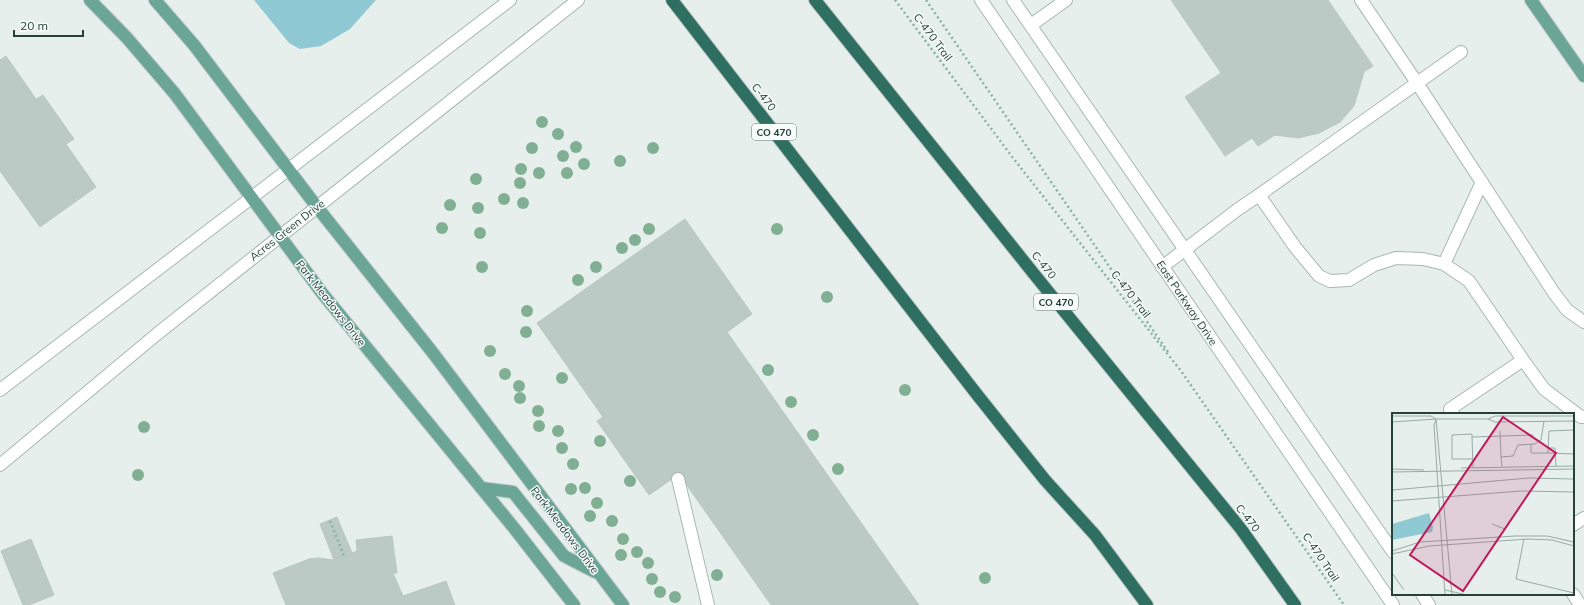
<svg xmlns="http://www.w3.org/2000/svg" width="1584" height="605" font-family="Mulish,sans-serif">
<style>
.water{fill:#8ec9d4}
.building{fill:#bbcac4;stroke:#b8c9c2}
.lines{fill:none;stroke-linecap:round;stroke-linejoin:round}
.minor-casing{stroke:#a8b8b2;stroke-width:14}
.major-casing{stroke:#c2cac8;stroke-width:14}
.highway-casing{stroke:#c2cac8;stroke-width:14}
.path{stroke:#86b3a5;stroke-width:2.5;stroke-dasharray:2 3;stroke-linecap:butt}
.minor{stroke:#fff;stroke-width:12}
.major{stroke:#6aa596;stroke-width:12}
.highway{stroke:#2f6f62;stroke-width:12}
.tree{fill:#80af93}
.labels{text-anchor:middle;stroke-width:3;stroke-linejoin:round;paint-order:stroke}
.shield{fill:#f7fbf9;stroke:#637a73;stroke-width:1}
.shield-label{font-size:10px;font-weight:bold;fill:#24423a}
.street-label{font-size:11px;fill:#24423a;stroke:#f7fbf9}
.inset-road{fill:none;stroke:#98aaa4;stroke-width:1}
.view{fill:#c2185b;fill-opacity:0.15;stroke:#c2185b;stroke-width:2}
.inset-edge{fill:none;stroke:#24423a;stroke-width:2}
</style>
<rect width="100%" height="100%" fill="#e6efeb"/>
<path class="water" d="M254 0H376L350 29 321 46 300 49 289 43Z"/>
<path class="building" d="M1171 0H1328L1373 66 1364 72 1354 106 1340 122 1319 133 1298 138 1275 135 1258 146 1252 138 1225 156 1185 97 1221 73Z
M6 56 36 99 43 95 74 139 66 144 96 187 40 227 0 171V60Z
M685 219 752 314 727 332 919 605H771L679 474 649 495 597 421 603 417 537 323Z
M337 517 352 553 334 560 320 524Z
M392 536 397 573H393L403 596 446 581 455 605H286L273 573 309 559 318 558 334 560 357 551 356 540Z
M31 539 54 595 29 605H23L1 551Z"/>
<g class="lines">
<g class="minor-casing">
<path id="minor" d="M981 0 1393 605
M1013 0 1393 552
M1361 0 1417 83 1554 293 1567 310 1584 322
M1031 25 1066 0
M1259 195 1461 52
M1444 264 1482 182
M1162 267 1237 210 1259 195 1295 247 1319 276 1330 281 1349 280 1374 265 1396 258 1423 259 1444 264 1469 281 1523 360 1544 389 1581 417H1584
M0 390 510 0
M1453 414 1450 409 1523 360
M0 465 157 334 578 0
M678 479 708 605
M1573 525 1584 518
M1422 594 1429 605
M1573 594 1580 605"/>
</g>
<g class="major-casing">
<path id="major" d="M90 0 127 38 175 94 322 293 514 528 574 605
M155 0 194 45 317 207 433 353 623 605
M1531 0 1584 76
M481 488 513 492 564 556 595 572"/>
</g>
<g class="highway-casing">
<path id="highway" d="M672 0 975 392 1045 480 1095 535 1147 605
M815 0 1034 274 1241 529 1295 605"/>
</g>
<path class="path" d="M895 0 1013 158 1181 371 1344 605
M926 0 1168 352
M330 521 344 556"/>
<use href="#minor" class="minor"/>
<use href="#major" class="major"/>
<use href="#highway" class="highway"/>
</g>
<g class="tree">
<circle cx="542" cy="122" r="6"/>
<circle cx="558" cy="134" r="6"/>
<circle cx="576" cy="147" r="6"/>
<circle cx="532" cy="148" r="6"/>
<circle cx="653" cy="148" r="6"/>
<circle cx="563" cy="156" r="6"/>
<circle cx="620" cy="161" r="6"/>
<circle cx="584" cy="164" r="6"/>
<circle cx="521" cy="169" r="6"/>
<circle cx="539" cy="173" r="6"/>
<circle cx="567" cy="173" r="6"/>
<circle cx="476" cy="179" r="6"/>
<circle cx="520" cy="183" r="6"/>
<circle cx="504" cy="199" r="6"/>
<circle cx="523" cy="203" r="6"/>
<circle cx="450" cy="205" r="6"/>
<circle cx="478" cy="208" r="6"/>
<circle cx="442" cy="228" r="6"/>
<circle cx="649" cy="229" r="6"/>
<circle cx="777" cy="229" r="6"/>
<circle cx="480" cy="233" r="6"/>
<circle cx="635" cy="240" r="6"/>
<circle cx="622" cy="248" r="6"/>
<circle cx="482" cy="267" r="6"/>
<circle cx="596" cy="267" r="6"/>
<circle cx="578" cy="280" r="6"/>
<circle cx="827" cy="297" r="6"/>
<circle cx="527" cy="311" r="6"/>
<circle cx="526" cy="332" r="6"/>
<circle cx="490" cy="351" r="6"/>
<circle cx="768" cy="370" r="6"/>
<circle cx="505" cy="374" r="6"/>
<circle cx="562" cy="378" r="6"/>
<circle cx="519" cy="386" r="6"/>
<circle cx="905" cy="390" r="6"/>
<circle cx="520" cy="398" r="6"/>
<circle cx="791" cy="402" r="6"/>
<circle cx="538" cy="411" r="6"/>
<circle cx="539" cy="426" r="6"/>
<circle cx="144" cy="427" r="6"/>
<circle cx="558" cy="431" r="6"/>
<circle cx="813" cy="435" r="6"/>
<circle cx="600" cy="441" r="6"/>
<circle cx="562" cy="448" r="6"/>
<circle cx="573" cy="464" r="6"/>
<circle cx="838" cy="469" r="6"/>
<circle cx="138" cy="475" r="6"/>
<circle cx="630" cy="481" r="6"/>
<circle cx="585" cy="488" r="6"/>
<circle cx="571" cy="489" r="6"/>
<circle cx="597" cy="503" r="6"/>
<circle cx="590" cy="516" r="6"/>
<circle cx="612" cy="521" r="6"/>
<circle cx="623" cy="539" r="6"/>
<circle cx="637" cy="552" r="6"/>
<circle cx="621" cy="555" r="6"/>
<circle cx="648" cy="563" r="6"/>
<circle cx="717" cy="575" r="6"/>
<circle cx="985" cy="578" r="6"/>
<circle cx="652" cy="579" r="6"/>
<circle cx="660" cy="592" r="6"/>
<circle cx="675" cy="597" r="6"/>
</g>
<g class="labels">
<g class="shield">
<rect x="752" y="124" width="44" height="16" rx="3"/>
<rect x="1034" y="294" width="44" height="16" rx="3"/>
</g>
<g class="shield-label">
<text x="774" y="136">CO 470</text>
<text x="1056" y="306">CO 470</text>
</g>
<g class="street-label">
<text transform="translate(933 37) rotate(53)" y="4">C-470 Trail</text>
<text transform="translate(764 97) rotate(52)" y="4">C-470</text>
<text transform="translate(287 230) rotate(-38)" y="4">Acres Green Drive</text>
<text transform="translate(1044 265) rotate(51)" y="4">C-470</text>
<text transform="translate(1131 294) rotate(52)" y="4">C-470 Trail</text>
<text transform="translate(331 303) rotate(52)" y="4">Park Meadows Drive</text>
<text transform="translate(1187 303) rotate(56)" y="4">East Parkway Drive</text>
<text transform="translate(1248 518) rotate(52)" y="4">C-470</text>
<text transform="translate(565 530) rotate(53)" y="4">Park Meadows Drive</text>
<text transform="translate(1321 557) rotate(56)" y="4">C-470 Trail</text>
</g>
</g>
<g transform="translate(1392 413)">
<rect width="182" height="182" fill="#e6efeb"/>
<path d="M37 100 41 114 40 119 0 127V111Z" fill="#8ec9d4"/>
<path class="inset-road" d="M0 3H39L44 6M44 6 60 182M96 6 103 3H182M44 7 42 12 53 182M0 9 44 6H96L103 9 182 8M108 18 109 44M80 24 81 54M139 31V40H156L157 18 182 17M156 35H163L164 53M156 40 182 41M81 46H60V22L80 21V24L141 22M110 54 109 44 121 43 126 32 143 31 149 27 152 8M69 55 182 53M0 56 32 57M0 59 182 56M0 77 137 65 182 66M0 88 129 78 182 79M100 111 113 116M132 126 124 166 182 180M0 138 28 129 123 123H155L182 129M0 141 37 133 136 126 160 127 182 133M0 160 12 177M53 177 75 182"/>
<path class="view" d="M111 4 164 40 71 178 18 142Z"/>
<rect width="182" height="182" class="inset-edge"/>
</g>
<path d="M14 30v6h69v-6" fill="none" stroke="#24423a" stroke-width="2"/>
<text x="20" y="30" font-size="12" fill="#24423a" stroke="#f7fbf9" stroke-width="3" paint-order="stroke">20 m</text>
</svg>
